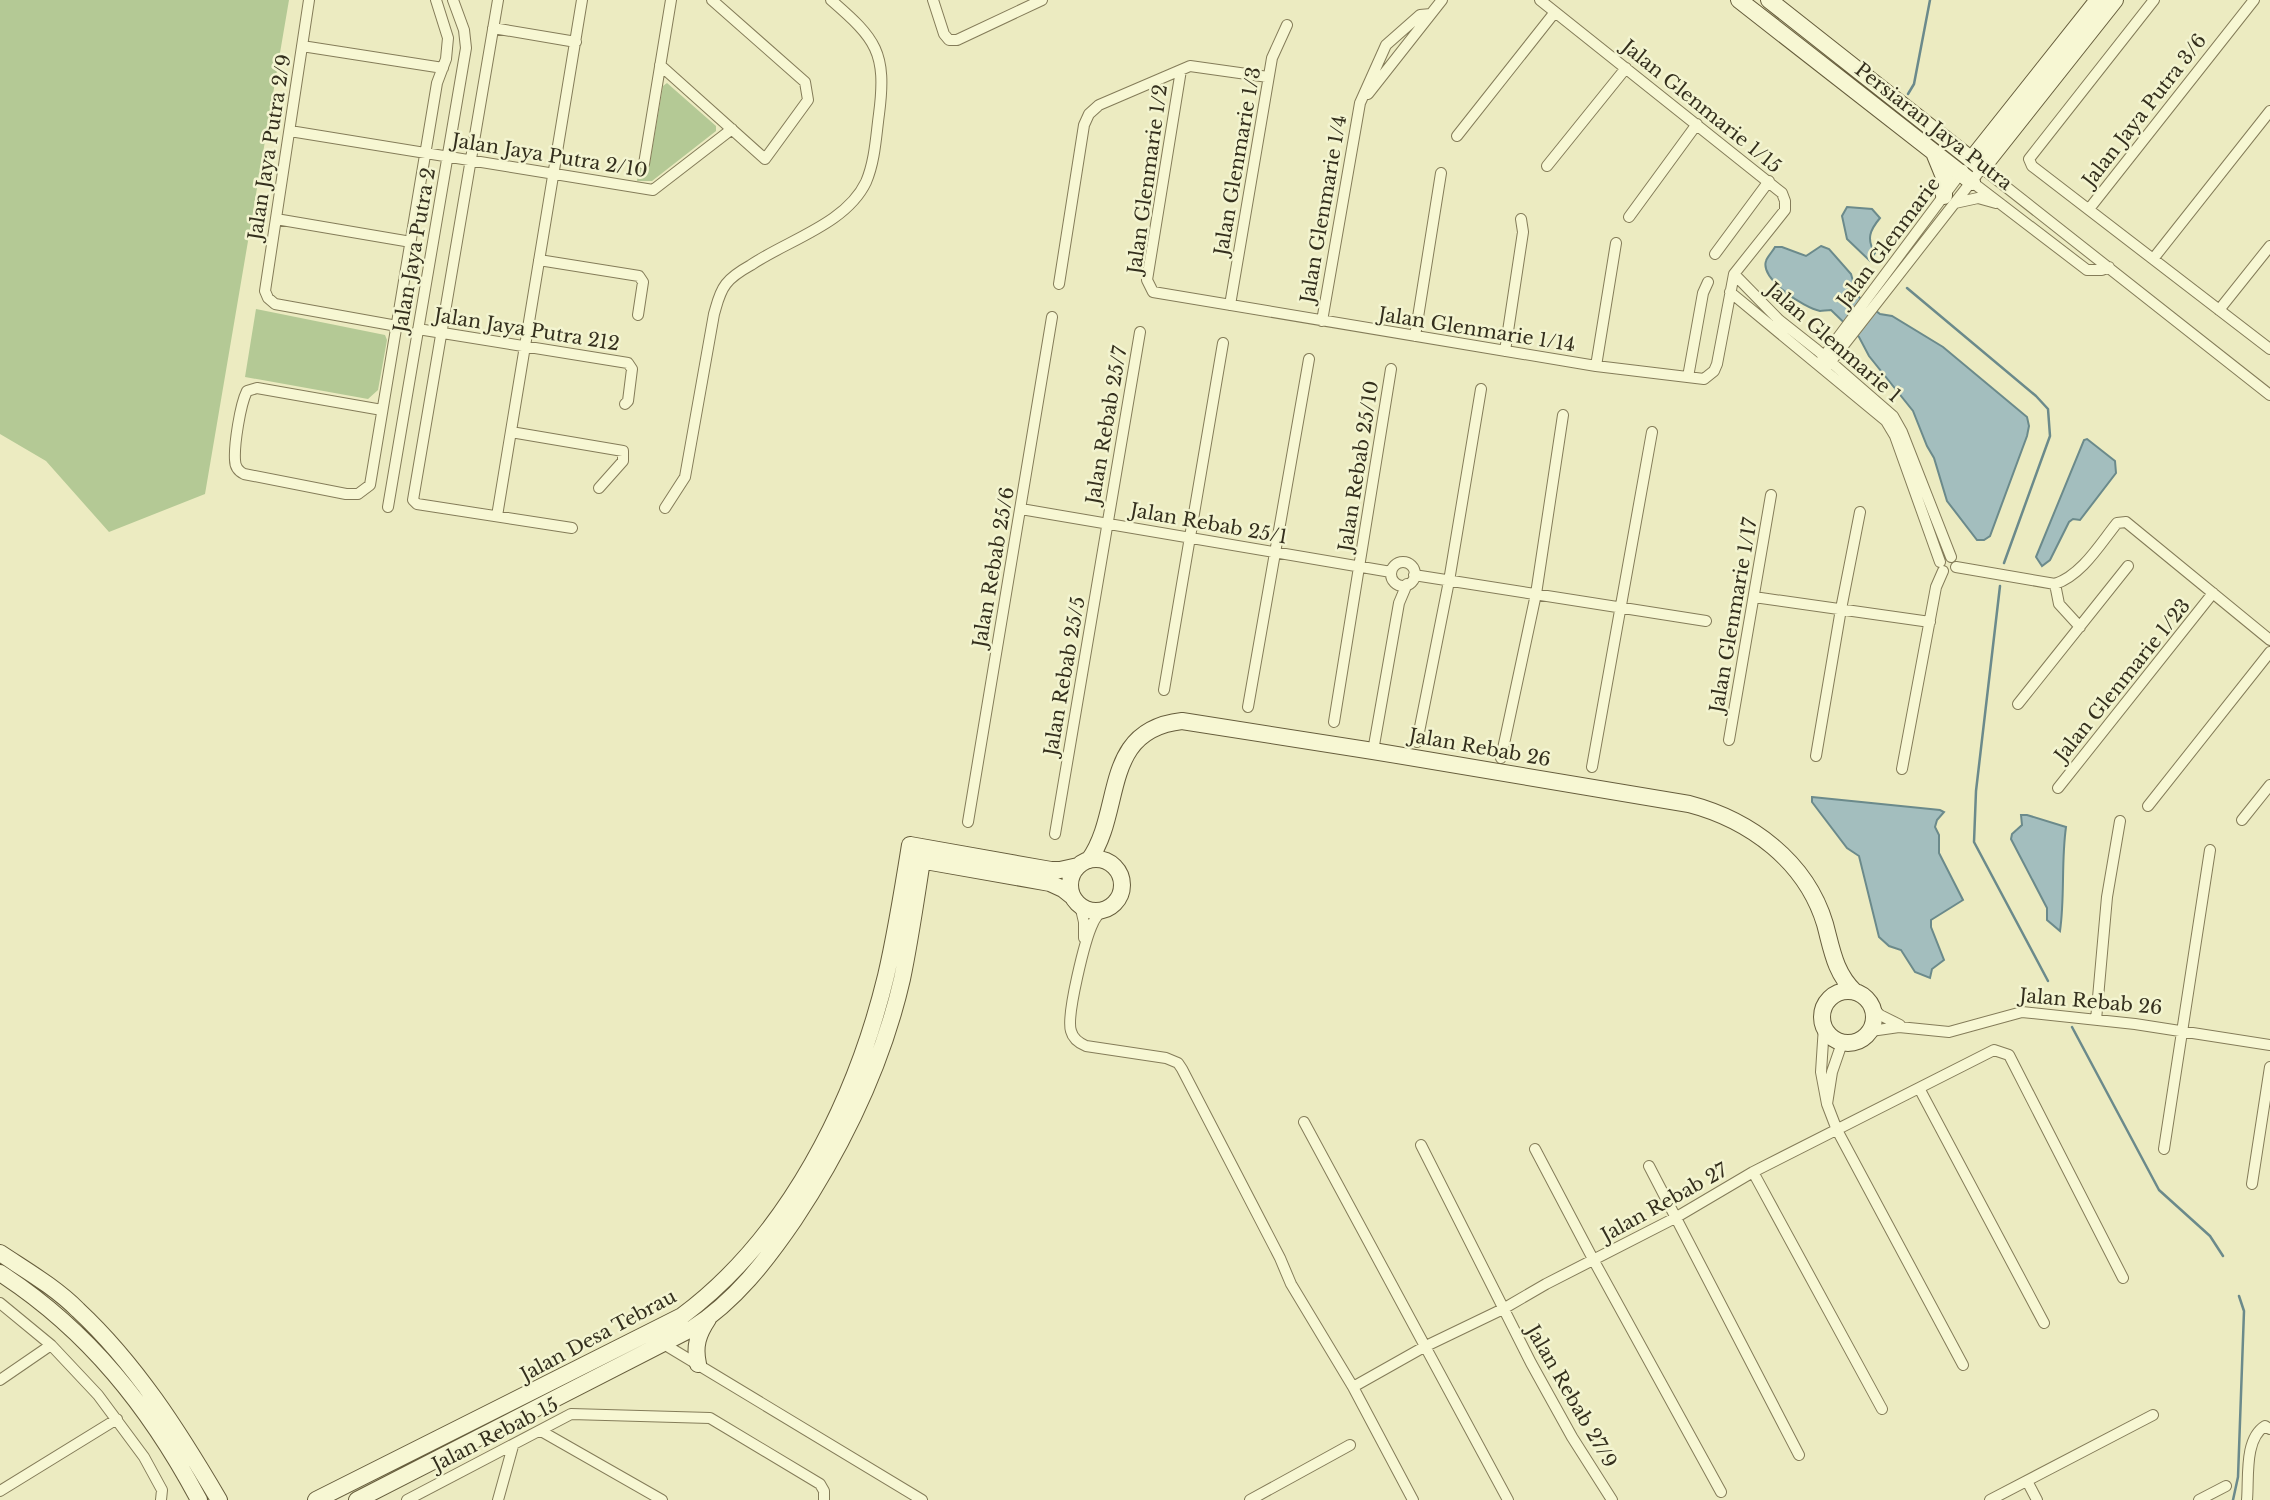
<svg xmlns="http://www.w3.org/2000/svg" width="2270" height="1500" font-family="'Libre Baskerville',serif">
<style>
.green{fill:#b4c995}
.water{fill:#a3bebe;stroke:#6b8a8b;stroke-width:2}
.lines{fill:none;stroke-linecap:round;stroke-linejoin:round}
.stream{stroke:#6b8a8b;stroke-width:2.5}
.street-casing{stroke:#847c59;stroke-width:12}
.secondary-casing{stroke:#665d3c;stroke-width:18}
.street{stroke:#f7f7d3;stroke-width:10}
.secondary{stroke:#f7f7d3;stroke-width:16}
.labels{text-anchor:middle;stroke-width:5;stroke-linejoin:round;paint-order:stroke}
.street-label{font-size:19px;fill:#342f1d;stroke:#f3f4d0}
</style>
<rect width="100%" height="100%" fill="#ecebc1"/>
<path class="green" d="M0 0H289L205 494 109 532 46 461 0 434Z
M667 83 716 126V131L652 181H637L639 167 649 168 663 86Z
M256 309 385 335 387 340 378 390 368 399 245 377Z"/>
<path class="water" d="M1847 207 1872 209 1880 218C1870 230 1866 239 1875 253L1870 261 1847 239 1842 216Z
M1821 246 1829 249 1851 274 1857 295 1862 300 1880 314 1892 316 1943 347 2027 417 2029 426 2027 436 1990 536 1984 540H1977L1947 501 1934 458 1927 446 1913 411 1869 356 1859 337 1831 310C1827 310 1823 311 1820 311 1804 308 1760 279 1766 261 1767 257 1773 251 1775 247H1782L1806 256Z
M2087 439 2115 461 2116 473 2080 520 2073 519 2069 522 2050 560 2042 566 2036 557 2084 440Z
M1812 797 1940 810 1944 812 1937 820 1935 827 1939 835V853L1963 900 1931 920V927L1944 960 1932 969 1930 978 1915 972 1901 950 1889 946 1879 937 1859 856 1847 848 1812 802Z
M2021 815H2027L2066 827C2061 862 2065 897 2060 931L2047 920V908L2011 839 2012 834 2022 825Z"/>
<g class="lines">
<path class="stream" d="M1908 94 1914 84 1930 0
M1907 288 2036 396 2048 409 2050 436 2004 563
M2000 586 1976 791 1974 842 2048 981
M2072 1027 2159 1190 2210 1236 2223 1256
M2233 1500 2238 1477 2244 1311 2239 1296"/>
<g class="street-casing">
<path id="street" d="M309 0 265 291 268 298 275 304 397 326
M498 0 413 500 417 504 572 528
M933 0 944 34 949 40H957L1042 0
M2154 0 2029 159 2032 166 2270 349
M493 28 576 42
M302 46 443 68
M660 65 765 159 808 100 805 82 712 0
M1181 70 1147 280 1153 292 1596 366 1704 379 1714 371 1717 364 1734 274 1785 210V201L1782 193 1540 0
M1368 94 1442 0
M290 131 653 190 732 129
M1457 136 1555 12
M644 164 671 0
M1547 166 1626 68
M1972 182 2087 270H2102L2109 267
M1955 203 1978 198 1996 203
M2089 209 2254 0
M1629 217 1697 124
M276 219 411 242
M1715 254 1769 181
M2153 259 2270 111
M539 260 639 276 643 282 638 315
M1734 274 1779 320 1817 350 1893 416 1902 432 1951 557
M1059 284 1084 125 1089 114 1099 105 1190 66 1268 77
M1730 292 1886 421 1895 436 1940 562
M1230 305 1272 58 1287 25
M2219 310 2270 246
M1322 321 1360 103 1386 45 1420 15 1431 14
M418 329 628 363 632 369 628 401 625 404
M1415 336 1441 173
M1505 351 1523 232 1521 219
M1822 359 1963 170
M1596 366 1616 243
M1825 369 1982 168 2270 395
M1688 377 1703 293 1708 282
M382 410 257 388 247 391C240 405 234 445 235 460 235 467 238 471 244 474L346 494H358L370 485 437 83 446 59 448 38 436 0
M511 432 623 451V461L599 488
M388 507 466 48 464 30 453 0
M665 508 685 477 714 314C717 304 719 293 726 284 732 276 742 270 751 265 788 240 846 224 866 182 875 161 876 136 879 114 887 52 876 39 831 0
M1021 509 1391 572
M497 516 582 0
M1391 574a12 12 0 1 1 24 0a12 12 0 1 1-24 0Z
M1956 567 2055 584C2082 575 2100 544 2117 523L2126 522 2270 640
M1414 575 1706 621
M2055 584 2059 604 2080 627
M1754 597 1930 622
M1164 690 1223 343
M2018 704 2128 566
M1248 707 1309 359
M1334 722 1391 369
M1729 740 1771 495
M1417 742 1449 581 1481 389
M1373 751 1399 603 1407 584
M1816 756 1841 609 1860 512
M1501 758 1536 594 1563 415
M1592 767 1652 432
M1902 769 1936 587 1943 571
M2058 788 2213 593
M2148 806 2270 652
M2242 820 2270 785
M968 822 1052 317
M1055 834 1140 332
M1080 905 1084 922V938
M1102 909C1099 914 1095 918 1093 923 1085 939 1066 1016 1071 1031 1073 1039 1079 1043 1086 1046L1166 1058 1178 1063 1182 1069 1280 1258 1291 1284 1353 1387 1413 1500
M1873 1008 1880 1015 1900 1025
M2096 1020 2107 897 2120 821
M1824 1026 1821 1072 1827 1104 1832 1072 1842 1043
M1871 1031 1899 1027 1949 1032 2022 1012 2135 1024 2270 1045
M1919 1088 2044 1323
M1827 1104 1837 1130 1963 1365
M1304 1122 1508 1500
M1421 1145 1531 1363 1572 1437 1612 1500
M1535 1149 1594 1261 1721 1492
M2164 1149 2210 850
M1649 1166 1799 1455
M1753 1172 1882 1409
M2252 1184 2270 1067
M0 1303 51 1345 98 1395 144 1457 162 1490 161 1500
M661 1340 662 1343 922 1500
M0 1380 51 1345
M1353 1387 1424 1347 1503 1309 1546 1284 1675 1218 1753 1172 1994 1050 2009 1055 2123 1278
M541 1431 662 1500
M2027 1481 2037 1500
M0 1491 117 1419
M407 1500 571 1414 710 1418 820 1484 824 1491V1500
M498 1500 513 1446
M1250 1500 1350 1445
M1990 1500 2153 1415
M2199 1500 2226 1486
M2247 1500C2249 1478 2244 1439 2265 1426L2270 1429"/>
</g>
<g class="secondary-casing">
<path id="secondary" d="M1739 0 1972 182
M1769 0 1982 168 2115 0
M1935 155 1944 177V196
M1971 160 2098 0
M914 859 1050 883 1063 889 1073 897
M1070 885a26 26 0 1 1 52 0a26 26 0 1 1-52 0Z
M1089 860C1124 811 1100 730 1182 721L1373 751 1689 804C1750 820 1806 861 1825 924 1832 950 1835 973 1855 992
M1822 1017a26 26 0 1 1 52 0a26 26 0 1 1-52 0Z
M0 1253C27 1271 55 1287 78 1310 136 1364 179 1432 219 1500
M0 1273C88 1330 150 1408 199 1500
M698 1364C694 1346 698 1334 708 1319
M316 1500 682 1316C788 1237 855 1103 886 976 896 933 903 889 910 845L1051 870H1060L1078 866
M357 1500 693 1328C735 1301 766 1261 794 1220 843 1146 882 1066 902 979 911 936 917 891 924 848"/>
</g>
<use href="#street" class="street"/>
<use href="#secondary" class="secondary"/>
</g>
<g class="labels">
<g class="street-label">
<text transform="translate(1702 106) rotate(39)" y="7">Jalan Glenmarie 1/15</text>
<text transform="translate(2144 110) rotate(-52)" y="7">Jalan Jaya Putra 3/6</text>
<text transform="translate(1934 126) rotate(38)" y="7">Persiaran Jaya Putra</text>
<text transform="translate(269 147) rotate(-81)" y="7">Jalan Jaya Putra 2/9</text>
<text transform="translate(550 155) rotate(9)" y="7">Jalan Jaya Putra 2/10</text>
<text transform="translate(1237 161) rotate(-80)" y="7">Jalan Glenmarie 1/3</text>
<text transform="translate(1147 179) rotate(-82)" y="7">Jalan Glenmarie 1/2</text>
<text transform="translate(1323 209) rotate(-80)" y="7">Jalan Glenmarie 1/4</text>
<text transform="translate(1888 242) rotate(-53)" y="7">Jalan Glenmarie</text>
<text transform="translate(414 250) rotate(-80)" y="7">Jalan Jaya Putra 2</text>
<text transform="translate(527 329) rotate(9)" y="7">Jalan Jaya Putra 212</text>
<text transform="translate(1477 329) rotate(9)" y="7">Jalan Glenmarie 1/14</text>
<text transform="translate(1834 342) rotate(41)" y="7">Jalan Glenmarie 1</text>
<text transform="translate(1106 425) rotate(-80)" y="7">Jalan Rebab 25/7</text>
<text transform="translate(1358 466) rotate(-81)" y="7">Jalan Rebab 25/10</text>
<text transform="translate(1209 523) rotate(10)" y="7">Jalan Rebab 25/1</text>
<text transform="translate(993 567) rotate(-80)" y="7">Jalan Rebab 25/6</text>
<text transform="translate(1733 615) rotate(-80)" y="7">Jalan Glenmarie 1/17</text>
<text transform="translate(1064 676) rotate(-80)" y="7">Jalan Rebab 25/5</text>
<text transform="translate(2122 680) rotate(-51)" y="7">Jalan Glenmarie 1/23</text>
<text transform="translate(1480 747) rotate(10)" y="7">Jalan Rebab 26</text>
<text transform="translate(2091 1001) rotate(5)" y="7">Jalan Rebab 26</text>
<text transform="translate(1664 1202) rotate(-29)" y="7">Jalan Rebab 27</text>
<text transform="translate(598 1335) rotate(-28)" y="7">Jalan Desa Tebrau</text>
<text transform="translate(1572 1396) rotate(60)" y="7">Jalan Rebab 27/9</text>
<text transform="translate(495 1434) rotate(-27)" y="7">Jalan Rebab 15</text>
</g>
</g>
</svg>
